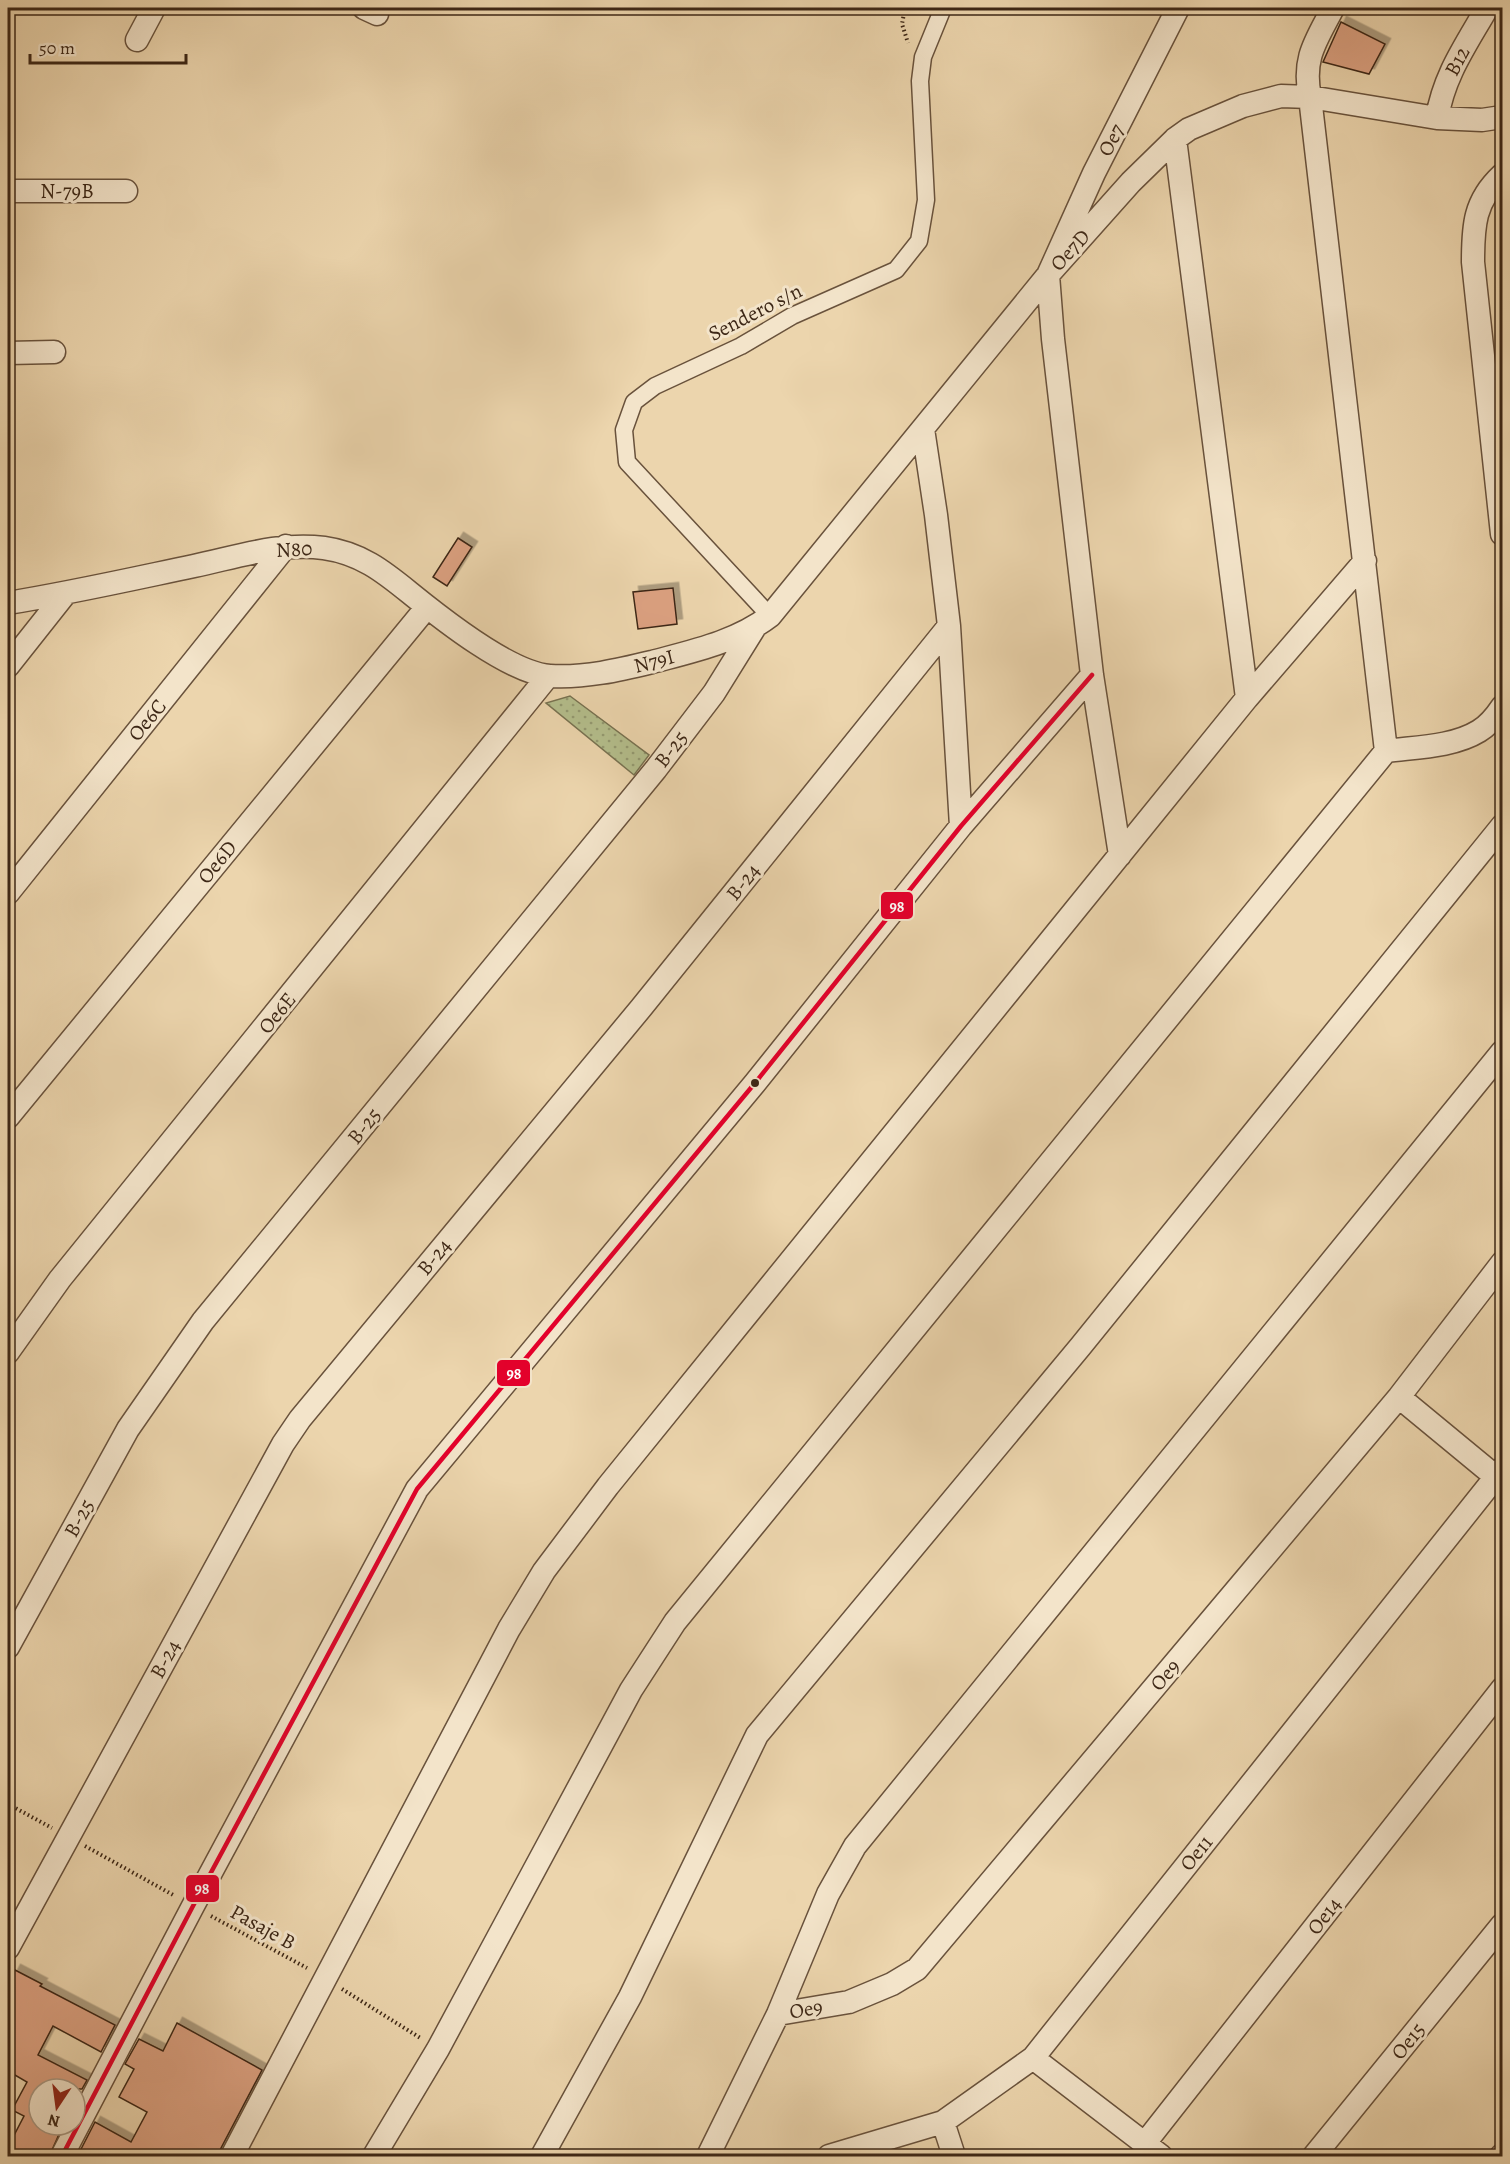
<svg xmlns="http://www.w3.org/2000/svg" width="1510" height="2164" font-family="Alegreya,serif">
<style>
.park{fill:url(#park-dots);stroke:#787251;stroke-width:1.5}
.building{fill:#dca181;stroke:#3d2716;stroke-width:1.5;filter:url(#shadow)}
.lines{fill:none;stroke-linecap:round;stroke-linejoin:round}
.pedestrian-casing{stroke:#69523c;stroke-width:19}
.minor-casing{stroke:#69523c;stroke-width:25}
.path{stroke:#3d2716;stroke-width:4;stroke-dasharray:1.5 3;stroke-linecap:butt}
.pedestrian{stroke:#f3e4ca;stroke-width:16}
.minor{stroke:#f3e4ca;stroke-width:22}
.bus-1-casing{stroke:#f3e4ca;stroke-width:9}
.bus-1{stroke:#e4002b;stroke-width:4.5}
.bus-dot{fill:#3d2716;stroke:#f3e4ca;stroke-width:2}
.labels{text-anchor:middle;stroke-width:6;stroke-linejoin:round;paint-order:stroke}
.street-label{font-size:21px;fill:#3d2716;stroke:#f3e4ca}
.line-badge{stroke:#f3e4ca;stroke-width:2}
.badge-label{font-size:16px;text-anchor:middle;font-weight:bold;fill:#fff}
</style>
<defs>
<pattern id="park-dots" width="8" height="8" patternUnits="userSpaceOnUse" patternTransform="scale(1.5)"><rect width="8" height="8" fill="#b4be8c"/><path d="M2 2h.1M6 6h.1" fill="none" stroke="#949a71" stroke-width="1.8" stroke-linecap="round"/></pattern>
<filter id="shadow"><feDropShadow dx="5.5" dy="-5.5" stdDeviation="0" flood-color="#0004"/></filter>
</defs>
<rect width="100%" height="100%" fill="#ecd5ad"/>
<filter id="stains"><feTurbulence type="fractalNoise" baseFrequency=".00333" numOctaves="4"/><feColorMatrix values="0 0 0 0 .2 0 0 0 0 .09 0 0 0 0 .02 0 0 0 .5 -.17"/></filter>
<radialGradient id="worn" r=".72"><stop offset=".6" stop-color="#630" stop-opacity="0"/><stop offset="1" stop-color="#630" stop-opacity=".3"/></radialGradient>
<path class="park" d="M570 696 649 755 634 775 546 703Z"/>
<path class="building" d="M1341 22 1385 44 1369 74 1323 62Z
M458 538 472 547 447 586 433 577Z
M673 588 677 624 638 629 633 592Z
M15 1970 42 1984 40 1986 115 2025 101 2052 53 2026 38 2055 87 2080 82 2089H39V2125H63L49 2157H8V2147L24 2116 12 2110 27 2082 8 2071V1984Z
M177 2023 262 2070 220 2150 219 2157H77L95 2122 131 2142 147 2112 119 2097 134 2069 125 2064 139 2039 163 2051Z"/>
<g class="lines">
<g class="pedestrian-casing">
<path id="pedestrian" d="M770 616 627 462 624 430 634 402 655 386 741 346 792 316 896 270 919 241 926 200 920 81 923 57 943 8"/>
</g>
<g class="minor-casing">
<path id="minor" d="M364 8 377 14
M1333 8C1316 41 1302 58 1310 97L1386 751
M137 40 154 8
M1437 118C1444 75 1466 45 1487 8
M1175 139 1247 698
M1502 175C1474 201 1473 226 1473 262L1502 534
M8 191H126
M8 353 54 352
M923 429 936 515 949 626 961 826
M8 603C70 593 132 579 194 566 237 557 280 542 324 548 360 553 383 571 410 593 442 619 510 673 550 676 585 678 619 670 652 662 693 651 736 642 770 616L1048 275 1131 182 1175 139 1189 129 1243 106 1281 96 1310 97 1437 118 1482 120 1502 117
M8 666 65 594
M1120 855 1092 675 1053 339 1048 275 1094 173 1178 8
M8 893 286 546
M8 1117 427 607
M8 1352 60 1279 548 676
M1399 1397 1502 1482
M8 1647 128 1429 203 1321 656 769 714 693 755 627
M8 1948 283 1444 300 1419 641 1008 949 626
M778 2014 849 2002 892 1984 917 1969 1399 1397 1502 1263
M1033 2058 1161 2156
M943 2122 954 2156
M1145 2143 1502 1689
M62 2156 193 1906 417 1489 755 1083 961 826 1092 675
M232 2156 509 1629 544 1571 608 1486 1247 698 1365 561
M374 2156 438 2049 631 1690 675 1622 1386 751C1416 747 1453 747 1479 731 1489 725 1496 716 1502 707
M542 2156 630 1997 757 1735 1080 1347 1502 826
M708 2156 778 2014 828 1894 855 1846 1502 1052
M829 2156 943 2122 1033 2058 1502 1469
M1314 2156 1502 1925
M1501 2156 1502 2155"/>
</g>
<path class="path" d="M905 8 902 24 908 43
M8 1804 52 1828
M85 1846 175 1896
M211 1916 307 1968
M342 1989 422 2039"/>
<use href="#pedestrian" class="pedestrian"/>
<use href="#minor" class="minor"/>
<g class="bus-1-casing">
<path id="bus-1" d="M62 2156 193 1906 417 1489 755 1083 961 826 1092 675"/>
</g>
<use href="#bus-1" class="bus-1"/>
</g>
<circle class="bus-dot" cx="755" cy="1083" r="5"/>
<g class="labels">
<g class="street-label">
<text transform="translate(1457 61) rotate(-62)" y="7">B12</text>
<text transform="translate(1111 140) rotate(-63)" y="7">Oe7</text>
<text x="67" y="198">N-79B</text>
<text transform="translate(1070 250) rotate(-48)" y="7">Oe7D</text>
<text transform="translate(755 312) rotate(-27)" y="7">Sendero s/n</text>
<text transform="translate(294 549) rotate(-3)" y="7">N80</text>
<text transform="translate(654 661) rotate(-15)" y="7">N79I</text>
<text transform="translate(147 720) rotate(-51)" y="7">Oe6C</text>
<text transform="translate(671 749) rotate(-52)" y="7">B-25</text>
<text transform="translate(217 862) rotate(-51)" y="7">Oe6D</text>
<text transform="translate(743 882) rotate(-51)" y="7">B-24</text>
<text transform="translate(277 1013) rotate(-51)" y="7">Oe6E</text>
<text transform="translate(364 1126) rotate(-51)" y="7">B-25</text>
<text transform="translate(434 1257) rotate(-50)" y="7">B-24</text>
<text transform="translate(79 1518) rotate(-61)" y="7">B-25</text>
<text transform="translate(165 1659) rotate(-61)" y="7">B-24</text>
<text transform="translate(1165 1675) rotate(-50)" y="7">Oe9</text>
<text transform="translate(1196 1853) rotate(-51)" y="7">Oe11</text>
<text transform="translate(1324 1916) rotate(-52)" y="7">Oe14</text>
<text transform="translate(263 1927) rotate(29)" y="7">Pasaje B</text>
<text transform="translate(806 2009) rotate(-10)" y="7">Oe9</text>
<text transform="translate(1408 2041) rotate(-51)" y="7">Oe15</text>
</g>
</g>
<g class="line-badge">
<rect x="880" y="891" width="34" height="29" rx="6" fill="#e4002b"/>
<rect x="496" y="1359" width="35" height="28" rx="6" fill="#e4002b"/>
<rect x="185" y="1874" width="35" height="29" rx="6" fill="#e4002b"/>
</g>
<g class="badge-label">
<text x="897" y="912">98</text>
<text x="514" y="1379">98</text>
<text x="202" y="1894">98</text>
</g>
<rect width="1510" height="2164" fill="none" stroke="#ecd5ad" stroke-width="30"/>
<rect x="9" y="9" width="1492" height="2146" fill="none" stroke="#3d2716" stroke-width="3"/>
<rect x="15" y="15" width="1480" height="2134" fill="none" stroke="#3d2716" stroke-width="1.5"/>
<g transform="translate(57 2107) rotate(193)"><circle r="28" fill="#f3e4ca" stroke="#aa9882" stroke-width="1.5"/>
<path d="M0-4.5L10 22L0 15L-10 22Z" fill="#8f2418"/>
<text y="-9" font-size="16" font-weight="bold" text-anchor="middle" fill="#3d2716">N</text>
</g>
<path d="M30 54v9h156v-9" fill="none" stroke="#3d2716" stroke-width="3"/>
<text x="39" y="54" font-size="18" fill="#3d2716" stroke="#f3e4ca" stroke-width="4.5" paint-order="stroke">50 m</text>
<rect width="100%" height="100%" filter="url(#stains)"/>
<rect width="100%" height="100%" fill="url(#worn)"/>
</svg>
